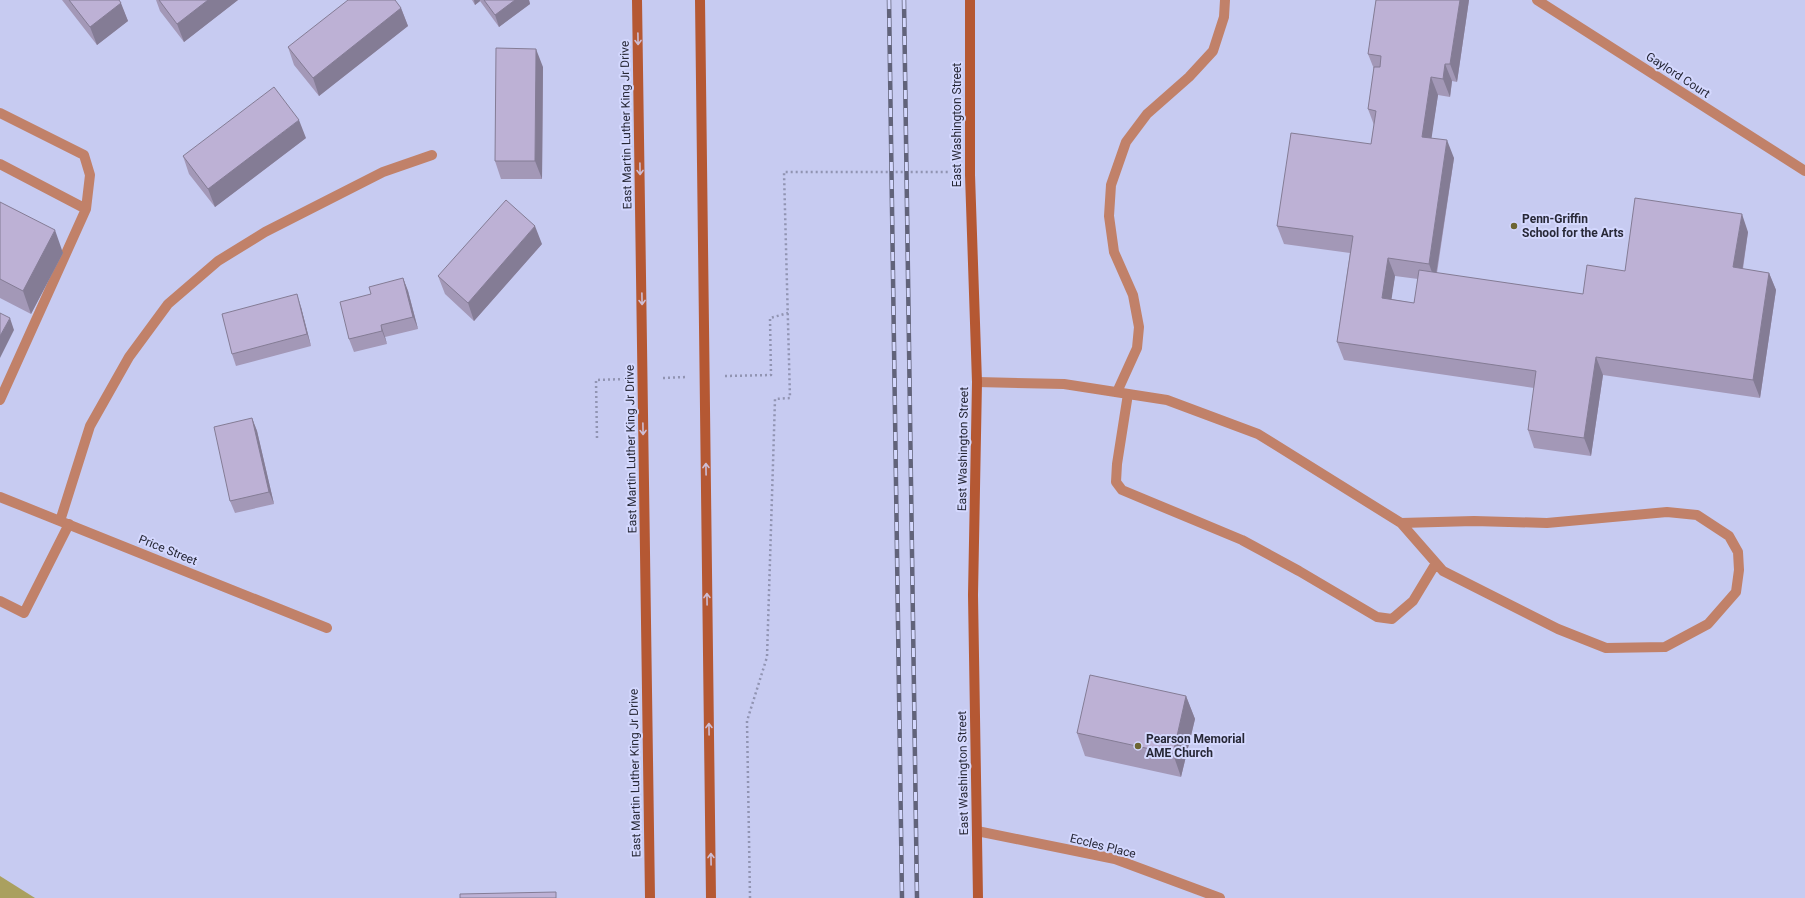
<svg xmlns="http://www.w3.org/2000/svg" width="1805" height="898" font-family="Roboto,sans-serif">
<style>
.green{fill:#aaa05f}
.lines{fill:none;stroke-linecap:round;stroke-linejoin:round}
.path{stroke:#9194b2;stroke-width:2.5;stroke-dasharray:2 3;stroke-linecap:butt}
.lane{stroke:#c18169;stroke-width:10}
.street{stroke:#c18169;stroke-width:10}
.secondary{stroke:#b55833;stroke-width:10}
.rail-casing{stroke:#61637a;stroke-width:4.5}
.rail{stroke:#d4d8fe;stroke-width:3;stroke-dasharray:9;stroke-linecap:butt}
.wall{fill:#a398b7;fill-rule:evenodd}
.shaded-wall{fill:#847c95}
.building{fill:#bdb1d5;stroke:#847c95}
.oneway{stroke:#cebed5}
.poi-dot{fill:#6d6532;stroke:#d4d8fe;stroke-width:1.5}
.labels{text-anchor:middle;stroke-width:4;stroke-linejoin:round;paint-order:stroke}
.street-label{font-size:12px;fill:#272837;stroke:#d4d8fe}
.poi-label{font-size:12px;font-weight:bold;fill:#272837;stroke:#d4d8fe;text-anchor:start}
</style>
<rect width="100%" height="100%" fill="#c7cbf1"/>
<path class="green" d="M0 876 35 898H0Z"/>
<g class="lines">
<path class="path" d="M725 376 771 375 770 318 788 313
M663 378 686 377
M597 438 596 380 624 379
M750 898 747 721 767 657 775 399 790 398 784 172H950"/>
<path class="lane" d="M0 113 84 155 90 175 86 209 0 400
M0 164 86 209
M977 382 1064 384 1167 400 1258 434 1401 523 1443 571 1558 629 1606 648 1665 647 1708 624 1736 592 1739 570 1738 552 1729 536 1697 515 1667 512 1547 523 1474 521 1401 523
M1117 392 1137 348 1139 327 1133 295 1114 252 1109 216 1111 185 1126 142 1147 114 1189 77 1213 51 1224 17 1225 0
M1128 394 1117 464 1116 482 1122 490 1242 540 1299 571 1377 617 1392 619 1413 601 1436 563
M0 601 24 613 69 524"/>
<path class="street" d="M1537 0 1805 171
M0 497 327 628
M60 521 90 426 129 357 168 304 218 261 265 232 383 172 432 155
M977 831 1115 859 1220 898"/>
<path class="secondary" d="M637 0 650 898
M700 0 711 898
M970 0V175L977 382 973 595 978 898"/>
<g class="rail-casing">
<path id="rail" d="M889 0 902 898
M904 0 917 898"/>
</g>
<use href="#rail" class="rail"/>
</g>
<path class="wall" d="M62 0H119L128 21 97 45Z
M156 0H238L184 42 160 11Z
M472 0H529L530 4 499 27 480 1 475 5Z
M1376 0H1469L1457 82 1452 81 1450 97 1438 95 1431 138 1454 158 1437 273 1583 294 1625 271 1748 232 1743 269 1769 273 1776 290 1760 398 1603 375 1591 456 1534 448 1528 430 1534 388 1344 360 1337 342 1350 253 1284 244 1277 226 1371 144 1374 125 1368 109 1374 69 1368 54ZM1395 276 1418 279 1414 303 1391 299Z
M401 8 408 26 319 96 294 65 288 47Z
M543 67 542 179H501L495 161Z
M306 138 215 207 189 174 183 156Z
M0 202 63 253 31 314 0 298Z
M542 244 474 321 445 294 438 276Z
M403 278 408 291 418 329 385 337 387 344 354 352 349 339 371 294Z
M301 307 311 346 236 366 232 354Z
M252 418 257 431 274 504 235 513 230 501Z
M1186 696 1195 719 1181 777 1085 756 1077 733Z"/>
<path class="shaded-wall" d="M208 0H238L184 42 177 24Z
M474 0H480V1L475 5Z
M515 0H529L530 4 499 27 495 15Z
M1460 0H1469L1457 82 1450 64Z
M121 3 128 21 97 45 90 27Z
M401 8 408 26 319 96 313 78Z
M536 49 543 67 542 179 535 161Z
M1445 64 1452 81 1450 97 1443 79Z
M1431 77 1438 95 1429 155 1422 137Z
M299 120 306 138 215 207 208 189Z
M1447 140 1454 158 1435 281 1429 264Z
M1742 214 1748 232 1740 285 1733 267Z
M535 226 542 244 474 321 468 303Z
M55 230 63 253 31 314 23 291Z
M1388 258 1395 276 1389 316 1382 298Z
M1769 273 1776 290 1760 398 1753 380Z
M403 278 408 291 418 329 413 317Z
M297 294 301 307 311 346 307 334Z
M10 318 14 330 0 358V336Z
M381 325 385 337 387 344 382 331Z
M1596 357 1603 375 1591 456 1584 438Z
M252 418 257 431 274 504 269 492Z
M1186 696 1195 719 1181 777 1173 754Z"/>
<path class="building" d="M69 0H119L121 3 90 27Z
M159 0H208L177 24Z
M348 0H395L401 8 313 78 288 47Z
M484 0H515L495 15Z
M1376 0H1460L1450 64H1445L1443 79 1431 77 1422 137 1447 140 1429 264 1388 258 1382 298 1414 303 1419 270 1583 294 1587 265 1625 271 1635 198 1742 214 1733 267 1769 273 1753 380 1596 357 1584 438 1528 430 1536 371 1337 342 1353 236 1277 226 1291 133 1371 144 1376 111 1368 109 1374 67H1380L1381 56 1368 54Z
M496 48 536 49 535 161H495Z
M274 87 299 120 208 189 183 156Z
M506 200 535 226 468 303 438 276Z
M0 202 55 230 23 291 0 279Z
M403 278 413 317 381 325 382 331 349 339 340 302 371 294 369 287Z
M297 294 307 334 232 354 222 314Z
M0 313 10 318 0 336Z
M252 418 269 492 230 501 214 427Z
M1090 675 1186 696 1173 754 1077 733Z
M556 892V898H460V894Z"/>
<defs><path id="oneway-shaft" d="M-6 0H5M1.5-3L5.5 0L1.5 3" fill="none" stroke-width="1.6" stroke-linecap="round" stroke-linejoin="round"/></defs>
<g class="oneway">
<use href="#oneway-shaft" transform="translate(638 39) rotate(89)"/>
<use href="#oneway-shaft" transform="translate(640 169) rotate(89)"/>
<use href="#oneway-shaft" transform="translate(642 299) rotate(89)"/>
<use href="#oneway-shaft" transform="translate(643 429) rotate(89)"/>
<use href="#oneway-shaft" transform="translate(706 469) rotate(-91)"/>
<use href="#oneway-shaft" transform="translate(707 599) rotate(-91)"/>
<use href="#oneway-shaft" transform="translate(709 729) rotate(-91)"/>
<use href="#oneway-shaft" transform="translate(711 859) rotate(-91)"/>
</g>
<g class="poi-dot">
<circle cx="1514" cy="226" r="4"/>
<circle cx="1138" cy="746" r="4"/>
</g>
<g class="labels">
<g class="street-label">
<text transform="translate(1678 75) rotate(33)" y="4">Gaylord Court</text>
<text transform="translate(626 125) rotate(-91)" y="4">East Martin Luther King Jr Drive</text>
<text transform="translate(957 125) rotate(-90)" y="4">East Washington Street</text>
<text transform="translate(631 449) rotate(-91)" y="4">East Martin Luther King Jr Drive</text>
<text transform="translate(963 449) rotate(-89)" y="4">East Washington Street</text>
<text transform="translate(168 550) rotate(22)" y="4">Price Street</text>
<text transform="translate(635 773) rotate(-91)" y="4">East Martin Luther King Jr Drive</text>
<text transform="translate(963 773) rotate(-91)" y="4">East Washington Street</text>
<text transform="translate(1103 846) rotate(14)" y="4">Eccles Place</text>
</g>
<g class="poi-label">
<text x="1522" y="223">Penn-Griffin<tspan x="1522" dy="14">School for the Arts</tspan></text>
<text x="1146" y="743">Pearson Memorial<tspan x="1146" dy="14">AME Church</tspan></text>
</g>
</g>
</svg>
